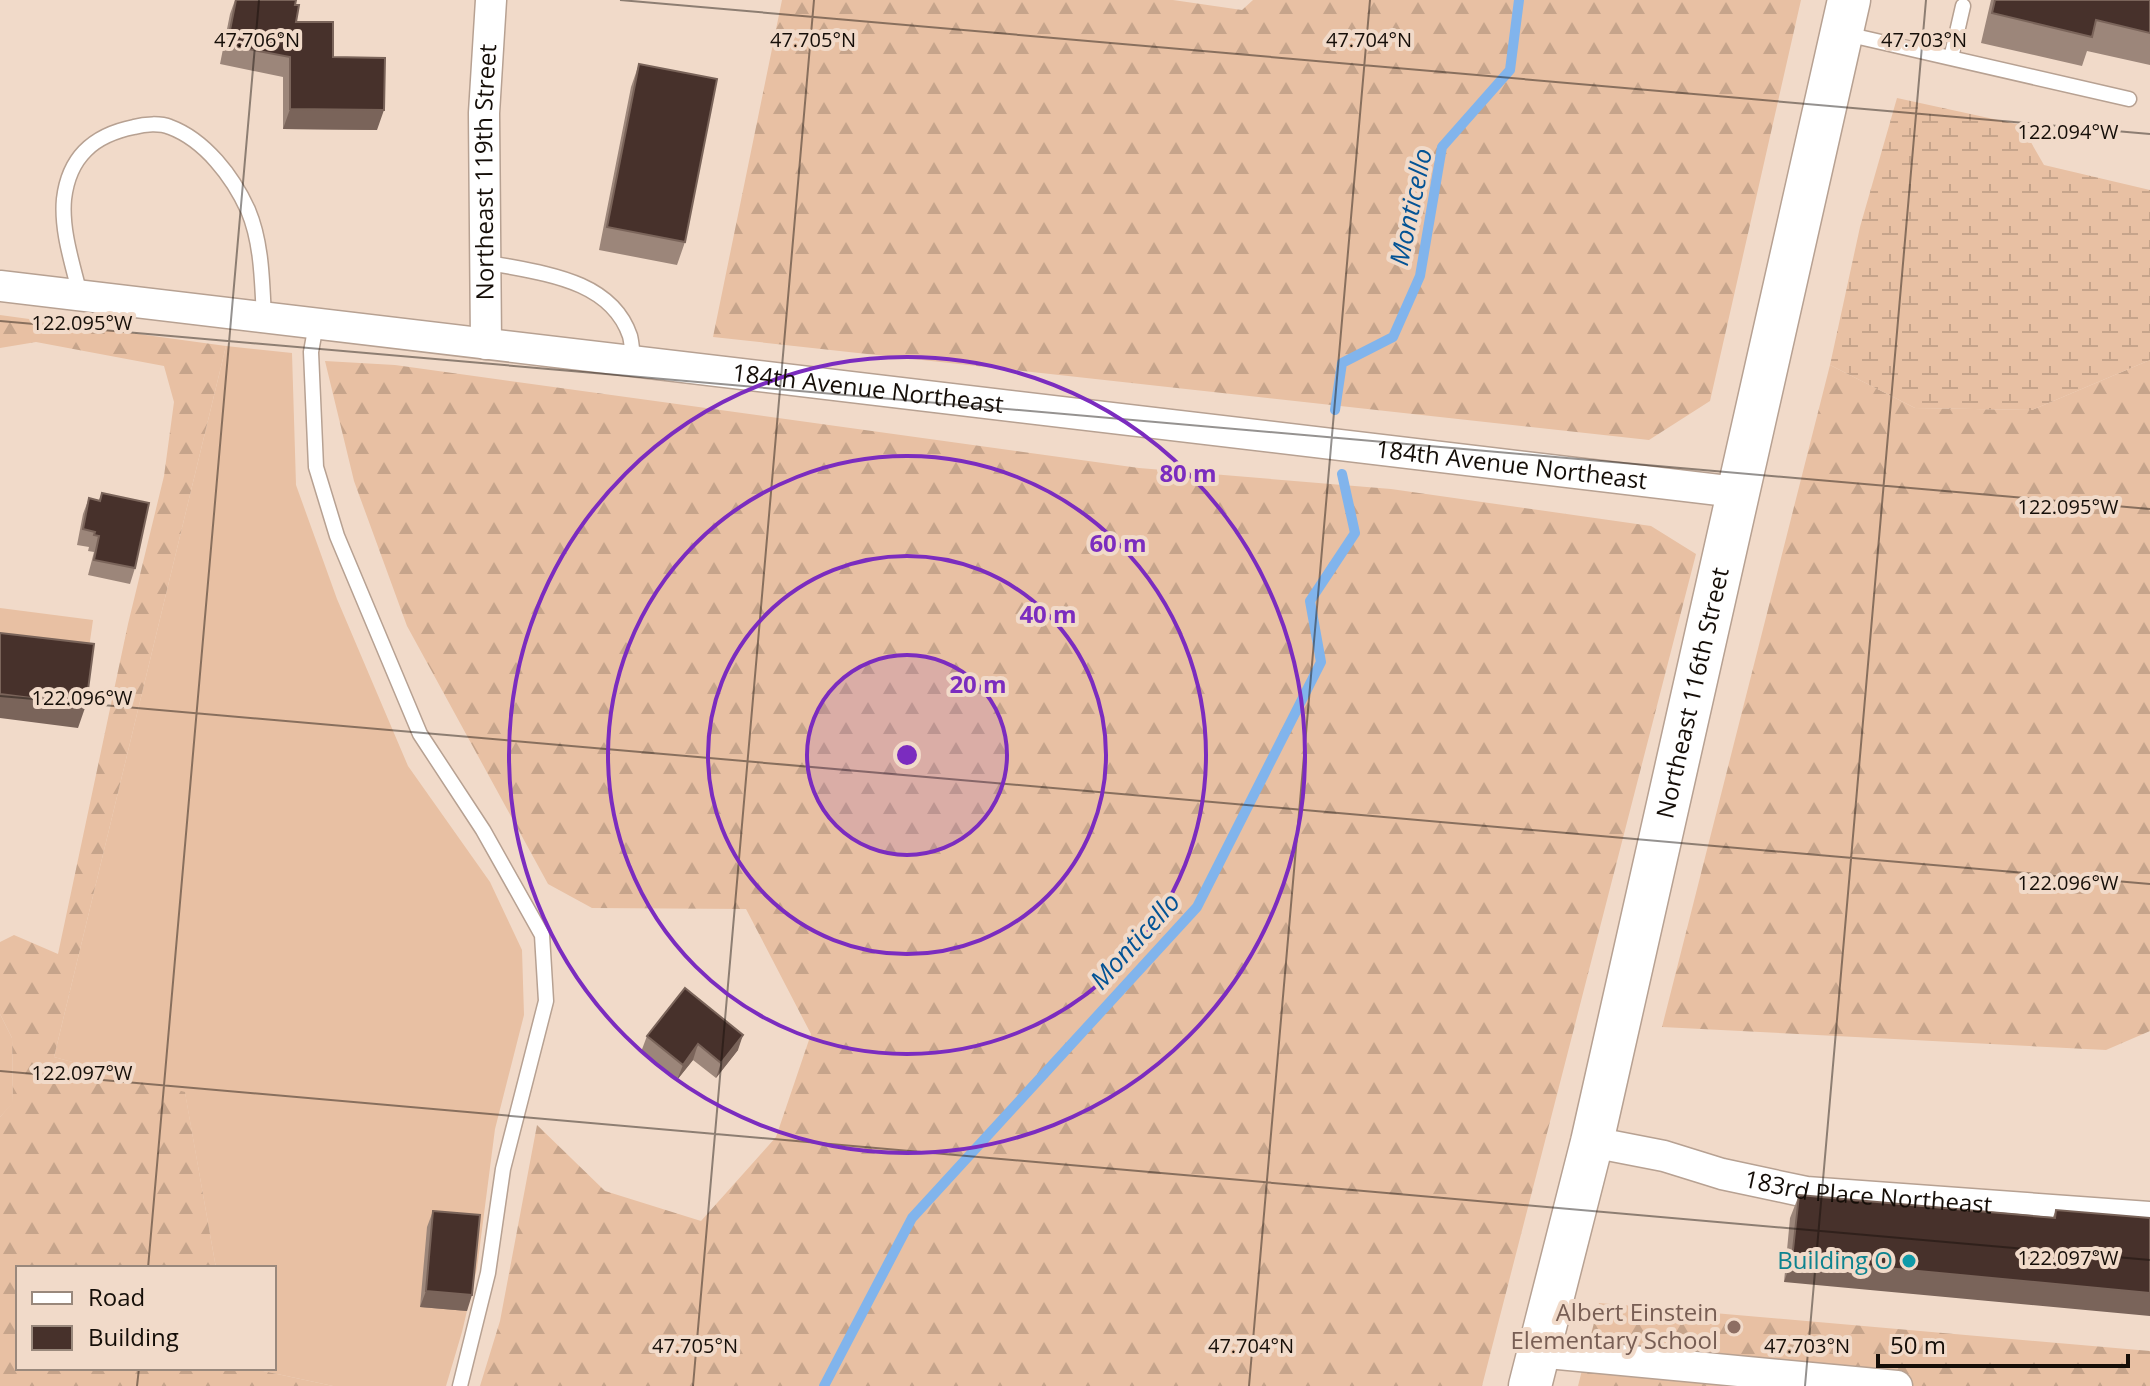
<svg xmlns="http://www.w3.org/2000/svg" width="2150" height="1386" font-family="'Open Sans',sans-serif">
<style>
.grass{fill:#e8c0a3}
.forest{fill:url(#forest-firs)}
.wetland{fill:url(#wetland-marsh)}
.lines{fill:none;stroke-linecap:round;stroke-linejoin:round}
.stream{stroke:#81b4ec;stroke-width:10}
.lane-casing{stroke:#b7a192;stroke-width:17}
.street-casing{stroke:#b7a192;stroke-width:33}
.secondary-casing{stroke:#b7a192;stroke-width:45}
.lane{stroke:#fff;stroke-width:14}
.street{stroke:#fff;stroke-width:30}
.secondary{stroke:#fff;stroke-width:42}
.wall{fill:#9c867a}
.shaded-wall{fill:#7a645a}
.building{fill:#47312b;stroke:#7a645a;stroke-width:2}
.ticks{fill:none;stroke:#150e08;stroke-width:2;stroke-opacity:0.45}
.ring{fill:none;stroke:#7b2cbf;stroke-width:4}
.culture-dot{fill:#0f9aa8;stroke:#f1dac9;stroke-width:3}
.education-dot{fill:#8d6e63;stroke:#f1dac9;stroke-width:3}
.labels{text-anchor:middle;stroke-width:8;stroke-linejoin:round;paint-order:stroke}
.street-label{font-size:24px;fill:#150e08;stroke:#f1dac9}
.culture-label{font-size:24px;fill:#0d838f;stroke:#f1dac9;text-anchor:end}
.education-label{font-size:24px;fill:#785e54;stroke:#f1dac9;text-anchor:end}
.water-label{font-size:26px;font-style:italic;fill:#035395;stroke:#f1dac9}
.ticks-label{font-size:20px;text-anchor:middle;fill:#150e08;stroke:#f1dac9;stroke-width:8;stroke-linejoin:round;paint-order:stroke}
.centre{fill:#7b2cbf;stroke:#f1dac9;stroke-width:4}
.ring-label{font-size:24px;text-anchor:middle;font-weight:bold;fill:#7b2cbf;stroke:#f1dac9;stroke-width:8;stroke-linejoin:round;paint-order:stroke}
</style>
<defs>
<pattern id="forest-firs" width="22" height="20" patternUnits="userSpaceOnUse" patternTransform="scale(2)"><rect width="22" height="20" fill="#e8c0a3"/><path d="M5 1l3.5 6h-7zM16 11l3.5 6h-7z" fill="#c6a48b"/></pattern>
<pattern id="wetland-marsh" width="20" height="14" patternUnits="userSpaceOnUse" patternTransform="scale(2)"><rect width="20" height="14" fill="#e8c0a3"/><path d="M1 5h8M5 5V1M11 12h8M15 12V8" fill="none" stroke="#c6a48b"/></pattern>
</defs>
<rect width="100%" height="100%" fill="#f1dac9"/>
<path class="grass" d="M226 346 292 353 296 485 337 599 408 766 490 882 522 950 524 1015 495 1129 477 1268 462 1332 446 1386H333L249 1368H274V1268H216L185 1093 54 1057Z
M0 608 93 620 87 662 0 653Z
M0 1014 12 1038 13 1103 0 1117Z"/>
<path class="forest" d="M782 0H1173L1242 10 1253 0H1801L1710 401 1649 440 713 337Z
M0 315 226 346 54 1057 185 1092 216 1268H18V1368H249L333 1386H0V1117L13 1102 12 1038 0 1014V942L14 935 58 954 128 624 164 476 174 402 164 366 36 342 0 348Z
M2150 360V1031L2106 1050 1662 1027 1830 365 1915 408 2032 410Z
M325 361 395 365 1139 468 1391 489 1651 526 1696 554 1482 1386H480L500 1321 537 1125 605 1191 701 1221 776 1137 811 1034 746 909 592 908 548 884 407 626 354 481Z
M1599 1303 2150 1351V1386H1578Z"/>
<path class="wetland" d="M1897 98 2021 125 2044 165 2150 190V360L2032 410 1915 408 1830 365 1860 227Z"/>
<g class="lines">
<path class="stream" d="M1335 410 1342 363 1393 337 1420 276 1442 147 1510 70 1519 0
M824 1386 912 1218 1197 907 1321 662 1310 601 1355 533 1342 474"/>
<g class="lane-casing">
<path id="lane" d="M1846 34 2129 99
M1951 58 1963 6
M485 262C537 273 610 277 630 336 632 344 632 353 634 361
M80 295C73 265 61 231 64 199 69 156 94 135 134 127 145 124 160 123 170 127 205 140 233 177 248 210 262 243 262 282 264 318
M316 324 311 352 316 467 337 536 420 734 483 830 542 935 546 1001 503 1169 488 1273 460 1386"/>
</g>
<g class="street-casing">
<g id="street">
<path id="s1" d="M0 286 1736 492"/>
<path id="s2" d="M486 344 484 113 491 0"/>
<path id="s3" d="M1592 1142 1664 1156 1722 1174 1806 1192 2150 1217"/>
<path d="M1537 1352 1897 1386"/>
</g>
</g>
<g class="secondary-casing">
<g id="secondary">
<path id="s4" d="M1530 1386 1592 1142 1849 0"/>
</g>
</g>
<use href="#lane" class="lane"/>
<use href="#street" class="street"/>
<use href="#secondary" class="secondary"/>
</g>
<path class="wall" d="M235 0H296V22L333 57 377 130 283 129V77L220 64 230 14Z
M1991 0H2150V65L2087 51 2082 66 1981 43Z
M639 64 685 242 677 265 599 250 631 87Z
M102 493 135 568 130 584 88 575 94 552 88 551 89 547 77 545 83 514 89 498 99 500Z
M647 1036 738 1050 716 1078 693 1060 677 1080 641 1052Z
M1799 1195 2053 1217 2056 1210 2150 1218 1784 1282 1790 1218Z
M433 1211 467 1311 420 1307 427 1227Z"/>
<path class="shaded-wall" d="M290 109 384 110 377 130 283 129Z
M0 694 86 705 78 728 0 718Z
M743 1035 738 1050 716 1078 721 1063Z
M698 1044 693 1060 677 1080 683 1065Z
M1792 1259 2150 1293V1316L1784 1282Z
M426 1291 472 1295 467 1311 420 1307Z"/>
<path class="building" d="M236 0H296L295 5H299L296 22H333V57L385 58 384 110 290 109V57L227 45Z
M1995 0H2150V33L2096 20 2092 37 1992 13Z
M639 64 717 79 685 242 607 227Z
M102 493 149 503 135 568 94 560 99 536 94 535 95 532 83 529 89 498 100 501Z
M0 633 94 644 86 705 0 694Z
M685 988 743 1035 721 1063 698 1044 683 1065 647 1036Z
M1799 1195 2055 1218 2056 1210 2150 1218V1293L1792 1259Z
M433 1211 480 1215 472 1295 426 1291Z"/>
<path class="ticks" d="M620 0 2150 134M0 321 2150 509M0 696 2150 884M0 1071 2150 1260M148 1268 259 0M137 1386 139 1368M693 1386 814 0M1249 1386 1370 0M1805 1386 1926 0"/>
<circle cx="907" cy="755" r="100" fill="#7b2cbf" fill-opacity=".12"/>
<g class="ring">
<circle cx="907" cy="755" r="100"/>
<circle cx="907" cy="755" r="199"/>
<circle cx="907" cy="755" r="299"/>
<circle cx="907" cy="755" r="398"/>
</g>
<circle class="culture-dot" cx="1909" cy="1261" r="8"/>
<circle class="education-dot" cx="1734" cy="1327" r="8"/>
<g class="labels">
<g class="street-label">
<text dy="8" stroke="none"><textPath href="#s2" startOffset="172">Northeast 119th Street</textPath></text>
<text dy="8" stroke="none"><textPath href="#s1" startOffset="874">184th Avenue Northeast</textPath></text>
<text dy="8" stroke="none"><textPath href="#s1" startOffset="1522">184th Avenue Northeast</textPath></text>
<text dy="8" stroke="none"><textPath href="#s4" startOffset="712">Northeast 116th Street</textPath></text>
<text dy="8" stroke="none"><textPath href="#s3" startOffset="282">183rd Place Northeast</textPath></text>
</g>
<g class="culture-label">
<text x="1893" y="1269">Building O</text>
</g>
<g class="education-label">
<text x="1718" y="1321">Albert Einstein<tspan x="1718" dy="28">Elementary School</tspan></text>
</g>
<g class="water-label">
<text transform="translate(1411 207) rotate(-78)" y="9">Monticello</text>
<text transform="translate(1135 941) rotate(-48)" y="9">Monticello</text>
</g>
</g>
<g class="ticks-label">
<text x="257" y="47">47.706°N</text>
<text x="813" y="47">47.705°N</text>
<text x="1369" y="47">47.704°N</text>
<text x="1924" y="47">47.703°N</text>
<text x="2068" y="139">122.094°W</text>
<text x="82" y="330">122.095°W</text>
<text x="2068" y="514">122.095°W</text>
<text x="82" y="705">122.096°W</text>
<text x="2068" y="890">122.096°W</text>
<text x="82" y="1080">122.097°W</text>
<text x="2068" y="1265">122.097°W</text>
<text x="695" y="1353">47.705°N</text>
<text x="1251" y="1353">47.704°N</text>
<text x="1807" y="1353">47.703°N</text>
</g>
<circle cx="907" cy="755" r="12" class="centre"/>
<g class="ring-label">
<text x="1188" y="482">80 m</text>
<text x="1118" y="552">60 m</text>
<text x="1048" y="623">40 m</text>
<text x="978" y="693">20 m</text>
</g>
<rect x="16" y="1266" width="260" height="104" fill="#f1dac9" stroke="#99887c" stroke-width="2"/>
<rect x="32" y="1292" width="40" height="12" fill="#ffffff" stroke="#99887c" stroke-width="2"/>
<text x="88" y="1306" font-size="24" fill="#150e08">Road</text>
<rect x="32" y="1326" width="40" height="24" fill="#47312b" stroke="#99887c" stroke-width="2"/>
<text x="88" y="1346" font-size="24" fill="#150e08">Building</text>
<path d="M1878 1354v12h250v-12" fill="none" stroke="#150e08" stroke-width="4"/>
<text x="1890" y="1354" font-size="24" fill="#150e08" stroke="#f1dac9" stroke-width="6" paint-order="stroke">50 m</text>
</svg>
